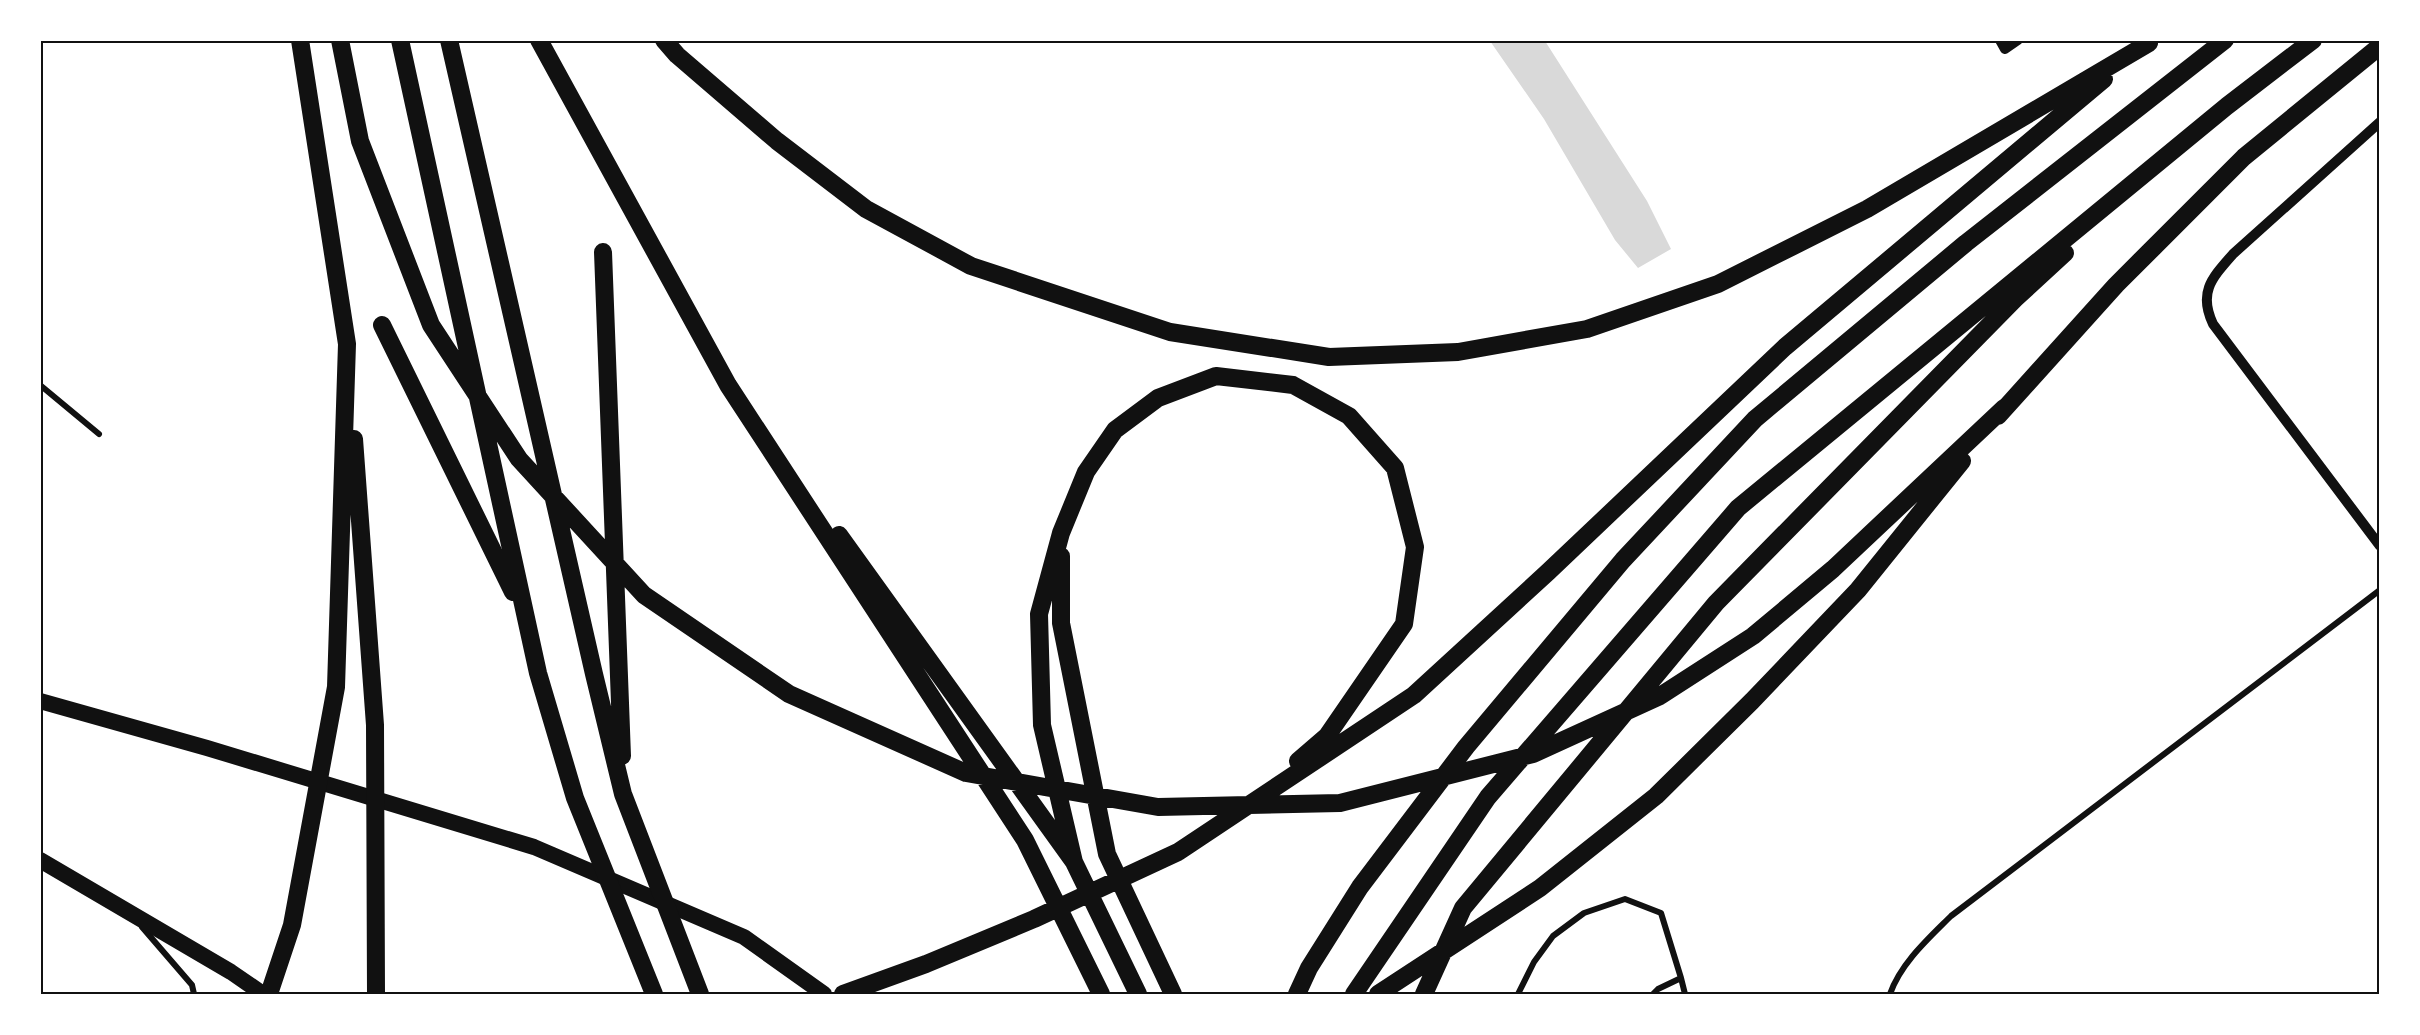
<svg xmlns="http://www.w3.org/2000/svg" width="2420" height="1035" font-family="'Varela Round',sans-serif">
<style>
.water{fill:#d9d9d9}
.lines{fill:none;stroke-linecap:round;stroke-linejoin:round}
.minor{stroke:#111;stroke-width:6}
.tertiary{stroke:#111;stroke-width:10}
.trunk{stroke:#111;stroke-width:16}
.motorway{stroke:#111;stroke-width:18}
.neatline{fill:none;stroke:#111;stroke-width:2}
</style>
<rect width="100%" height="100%" fill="#fff"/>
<path class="water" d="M1490 41H1545L1647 201 1671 249 1638 268 1615 240 1544 119Z"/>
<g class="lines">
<path class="minor" d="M40 385 99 434
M142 927 192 985 194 994
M1518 994 1534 962 1553 936 1584 913 1625 899 1661 913 1681 978
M1653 994 1658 989 1681 978 1685 994
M1890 994C1901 963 1928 939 1951 916L2380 590"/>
<path class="tertiary" d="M2000 40 2005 49 2018 40
M2380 122 2233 254C2212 278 2198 292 2213 324L2380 546"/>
<path class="trunk" d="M40 701 207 748 534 847 744 937 824 994
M40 860 231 972 263 994"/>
<path class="motorway" d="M340 40 360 141 431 325 519 459 644 595 789 694 966 773 1158 807 1340 803 1533 754 1660 696 1753 636 1833 569 2004 408
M400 40 538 673 575 798 654 994
M449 40 594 674 623 794 700 994
M539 40 728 385 1025 840 1101 994
M664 40 677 55 777 141 866 209 971 266 1170 332 1329 357 1458 352 1587 329 1718 284 1867 209 2149 43
M603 252 622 756
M382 325 513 592
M1998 416 2116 285 2244 157 2380 46
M354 439 375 725 376 994
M839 535 1074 862 1138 994
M1061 556V623L1107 854 1173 994
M1074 862 1042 725 1039 614 1061 533 1086 472 1115 430 1158 398 1216 376 1293 385 1349 416 1395 468 1415 547 1404 624 1327 736 1298 761
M269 994 292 925 336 687 347 344 300 40
M843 994 926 964 1034 919 1178 852 1414 695 1548 572 1785 347 2104 79
M1297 994 1309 968 1360 887 1466 747 1623 560 1755 419 1966 243 2225 40
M1354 994 1488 797 1738 508 2227 106 2313 40
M1378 994 1540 888 1656 796 1752 701 1858 590 1962 461
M1424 994 1463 908 1716 603 2015 299 2065 253"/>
</g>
<rect width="2420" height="1035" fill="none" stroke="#ffffff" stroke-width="84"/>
<rect x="42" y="42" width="2336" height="951" class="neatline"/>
</svg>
